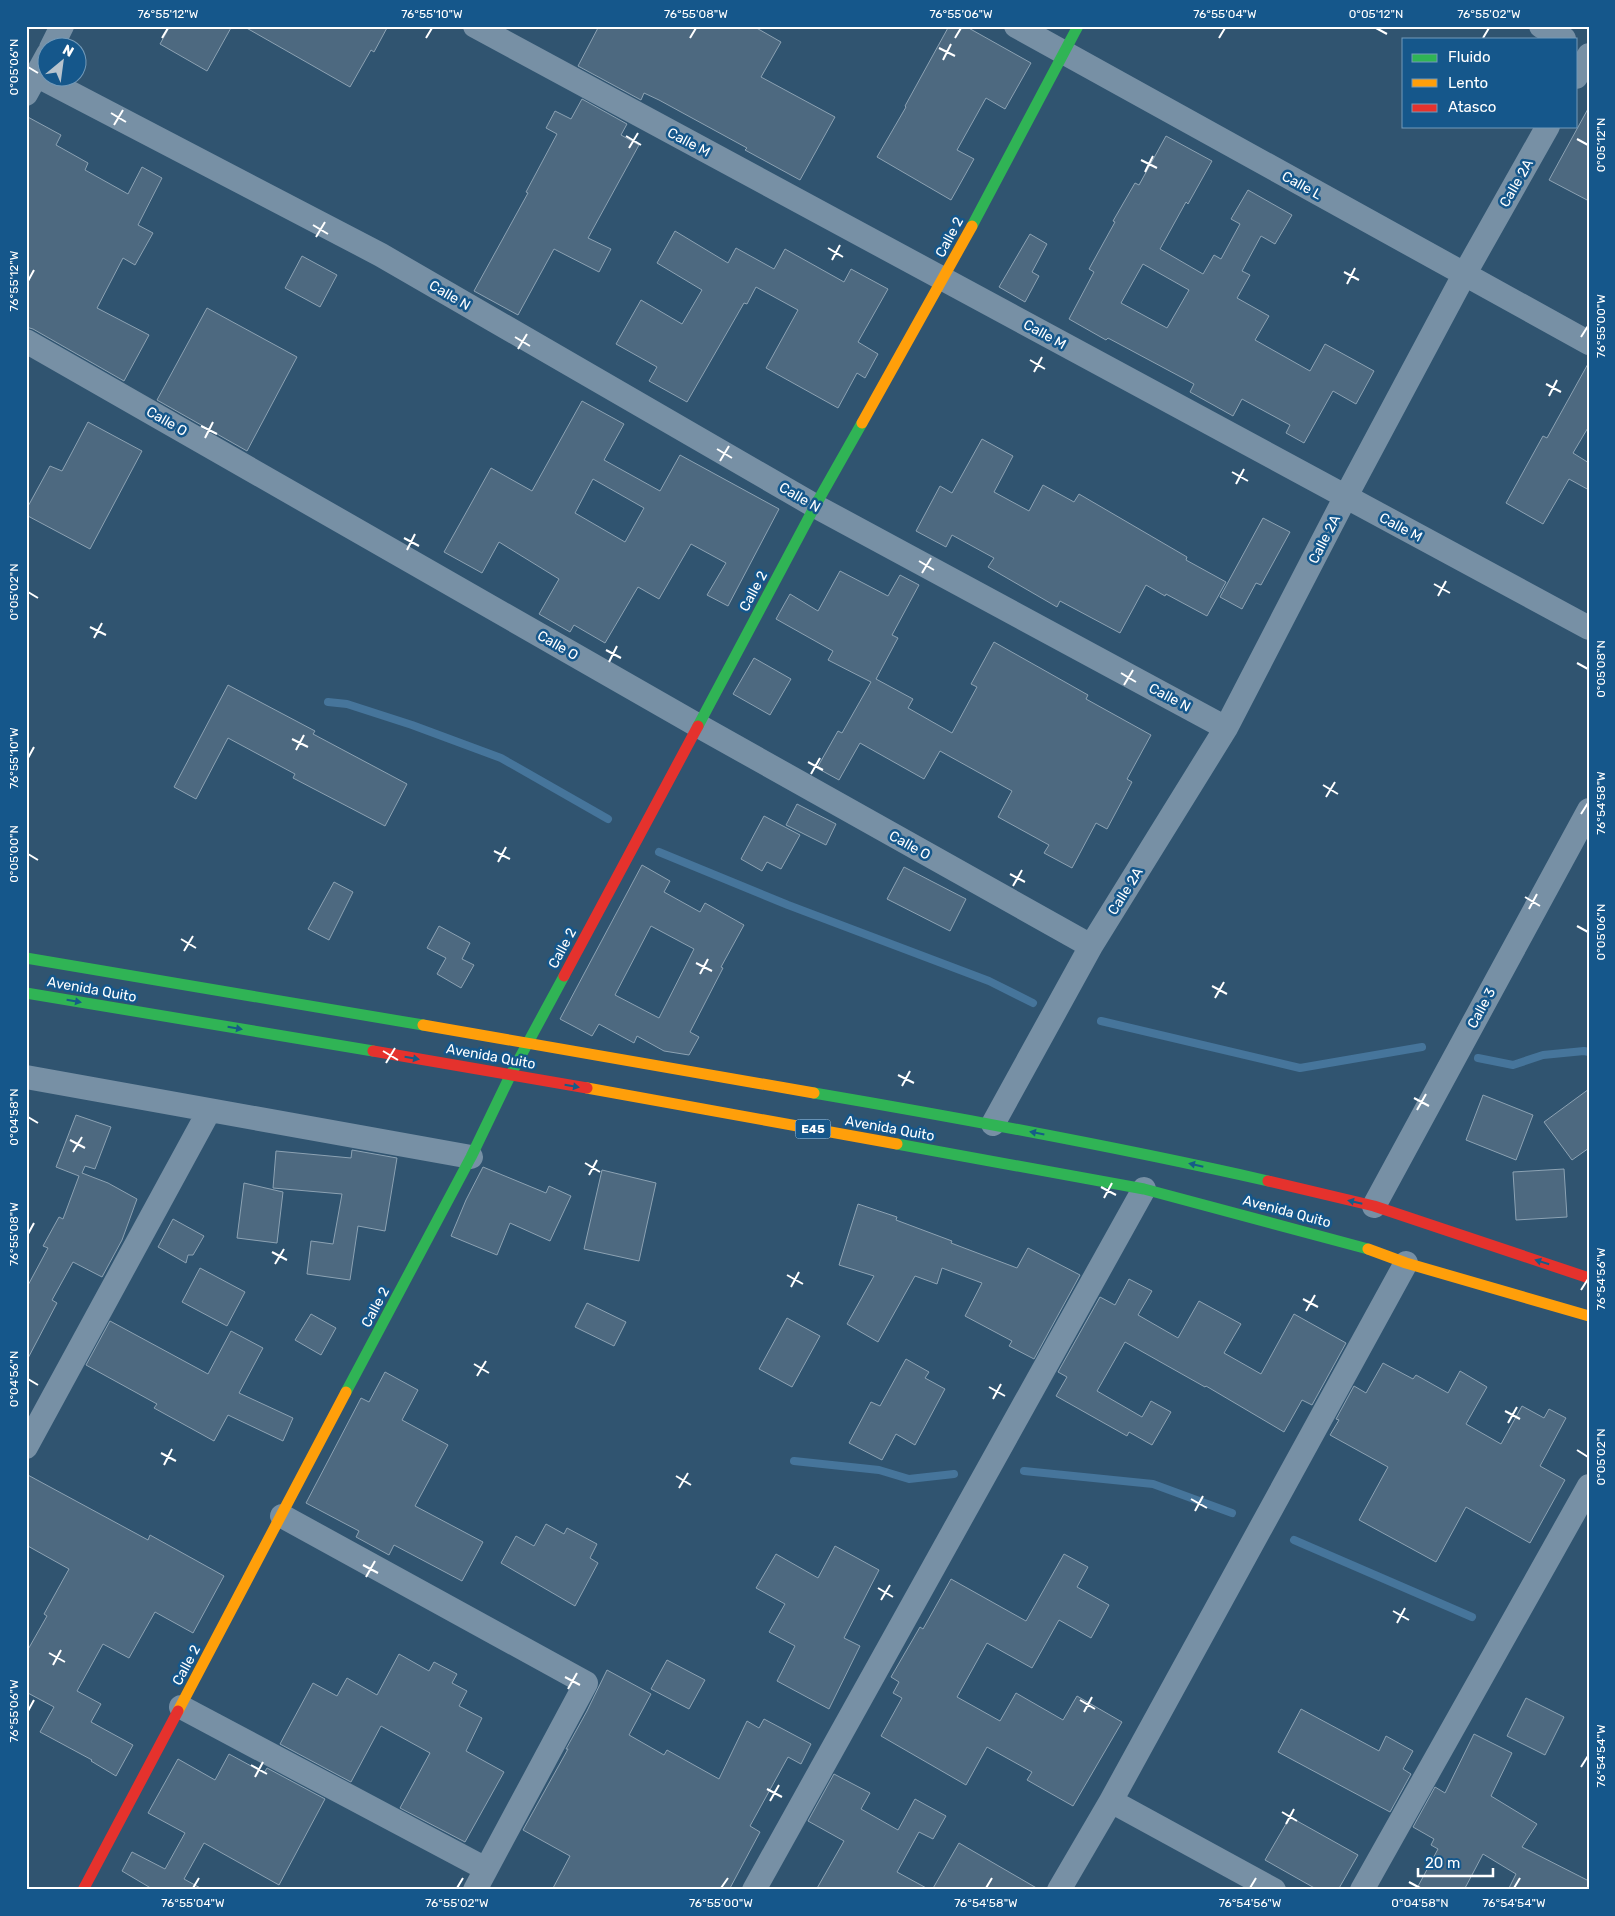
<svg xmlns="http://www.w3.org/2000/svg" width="1615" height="1916" font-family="Rubik,sans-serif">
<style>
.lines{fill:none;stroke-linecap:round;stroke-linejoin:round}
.stream{stroke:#46759b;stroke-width:8}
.building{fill:#4d6980;stroke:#8ca2b3;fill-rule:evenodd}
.street{stroke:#7790a5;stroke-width:24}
.fast{stroke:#30b455;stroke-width:11}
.slow{stroke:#ff9f0a;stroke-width:11}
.jam{stroke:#e5322d;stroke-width:11}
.oneway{fill:#165c88}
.ticks{fill:none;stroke:#fff;stroke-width:2}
.labels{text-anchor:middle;stroke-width:5;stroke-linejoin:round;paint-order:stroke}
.shield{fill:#15578b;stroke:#b9cddc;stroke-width:1}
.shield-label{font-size:12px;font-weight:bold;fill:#fff}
.street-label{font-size:14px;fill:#fff;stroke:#15578b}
.neatline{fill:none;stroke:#fff;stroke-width:2}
.ticks-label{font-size:12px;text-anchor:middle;fill:#fff}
</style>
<rect width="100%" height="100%" fill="#305470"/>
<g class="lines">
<path class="stream" d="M328 702 347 704 412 725 501 758 608 819
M659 852 788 905 989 981 1033 1003
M1101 1021 1300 1068 1422 1047
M1478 1058 1513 1065 1543 1055 1584 1051 1589 1052
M794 1461 879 1470 909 1479 954 1474
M1024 1471 1153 1484 1232 1513
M1294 1540 1472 1617"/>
</g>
<path class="building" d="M170 26H232L207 71 160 44Z
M243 26H388L374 52 371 50 350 87Z
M599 26H753L781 42 761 77 835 117 800 180 745 150 747 148 659 100 644 93 641 100 578 66Z
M949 26H965L1031 63 1005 109 986 98 957 150 974 159 951 200 877 157 906 107 905 106Z
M582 99 627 124 621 135 639 145 588 238 611 249 599 272 554 249 518 315 474 291 528 193 526 192 557 134 546 128 555 111 571 119Z
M1589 107V201L1549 180Z
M26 116 61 135 56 145 88 163 85 170 128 194 142 167 162 178 138 225 153 233 135 265 123 258 97 308 149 335 124 381 33 329 26 327Z
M1166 136 1212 161 1188 204 1186 202 1160 249 1203 274 1214 255 1221 259 1240 224 1231 219 1248 190 1292 215 1275 244 1261 236 1242 271 1250 275 1237 298 1269 316 1255 340 1310 371 1325 344 1374 371 1356 404 1333 391 1304 443 1286 433 1290 425 1242 399 1233 416 1190 392 1194 384 1108 338 1106 340 1069 319 1094 272 1089 269 1115 222 1113 221 1135 183 1139 185ZM1143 264 1189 290 1167 328 1121 303Z
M675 231 728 263 736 248 774 269 785 249 844 282 851 269 888 289 858 342 878 354 865 378 857 373 838 408 766 368 798 310 756 287 747 304 744 303 687 402 649 381 657 367 616 344 641 300 682 324 702 290 657 263Z
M1030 234 1047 244 1032 272 1039 276 1025 302 999 287Z
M302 256 337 275 320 307 285 288Z
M207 308 297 357 247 451 157 400Z
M1589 362V426L1573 453 1589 463V490L1569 479 1543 524 1506 503 1543 436 1547 438Z
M582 401 624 424 604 460 660 491 680 455 779 509 728 606 707 595 726 563 691 544 659 599 638 587 605 643 574 625 570 632 539 614 559 579 499 542 482 573 444 552 491 468 532 491ZM593 479 644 508 625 542 575 513Z
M88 422 142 451 90 549 26 515V510L50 466 62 471Z
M982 439 1013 456 994 492 1029 511 1043 485 1074 502 1079 494 1187 557 1186 560 1226 582 1207 616 1166 594 1165 596 1146 585 1120 633 1060 601 1057 607 988 567 994 558 952 535 946 547 916 531 940 486 952 493Z
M1263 518 1290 532 1261 585 1256 583 1242 609 1220 597Z
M840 571 888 596 900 575 919 585 892 635 898 638 876 679 913 699 908 708 952 733 977 687 971 684 994 642 1088 695 1086 699 1151 735 1127 779 1132 782 1107 829 1096 823 1072 868 1044 853 1049 845 998 817 1012 791 940 751 924 779 860 743 839 780 817 768 838 731 842 733 871 682 828 660 833 651 776 619 790 594 818 611Z
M754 658 791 679 770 715 733 694Z
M228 685 315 731 313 734 407 784 385 826 293 778 295 774 228 738 196 799 174 787Z
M797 804 836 824 826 845 786 825Z
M764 816 800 835 781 869 767 862 762 871 741 859Z
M642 865 670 881 664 892 700 912 705 903 744 925 721 967 723 968 690 1032 699 1037 689 1055 664 1051 637 1036 634 1043 599 1024 592 1036 560 1019ZM651 926 694 949 659 1018 615 995Z
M904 867 966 899 950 931 887 899Z
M334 882 353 892 329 940 308 929Z
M439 926 470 943 462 959 474 965 461 988 437 974 446 958 427 948Z
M1589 1089V1148L1572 1160 1544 1122Z
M1483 1095 1533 1115 1516 1160 1466 1140Z
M76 1115 111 1127 95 1169 85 1166 82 1173 108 1183 137 1199 122 1240 102 1277 73 1262 52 1300 57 1303 26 1362V1289L48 1248 43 1246 59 1217 63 1219 79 1176 56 1167Z
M352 1150 397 1158 385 1231 358 1226 350 1280 307 1274 311 1241 333 1244 342 1194 273 1188 276 1151 351 1158Z
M483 1167 546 1193 549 1186 571 1196 550 1241 510 1223 497 1255 451 1236 466 1200Z
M1564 1169 1567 1217 1516 1220 1513 1172Z
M602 1170 656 1183 639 1261 584 1249Z
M244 1183 283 1192 277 1243 237 1238Z
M858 1204 897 1217 896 1220 952 1241 951 1243 1017 1268 1028 1248 1080 1275 1034 1359 1009 1346 1012 1341 965 1316 982 1283 942 1268 937 1284 915 1276 878 1342 847 1324 874 1276 839 1265Z
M173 1219 204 1236 193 1255H188L186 1263 158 1247Z
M200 1268 245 1292 227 1326 182 1302Z
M1129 1279 1152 1291 1138 1315 1178 1338 1199 1301 1241 1324 1224 1353 1261 1374 1294 1314 1346 1343 1312 1405 1302 1400 1284 1432 1206 1386 1205 1387 1125 1342 1097 1391 1142 1417 1151 1401 1171 1412 1152 1445 1129 1432 1127 1436 1056 1396 1067 1377 1058 1372 1100 1297 1115 1305Z
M587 1303 626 1322 614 1346 575 1327Z
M311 1314 336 1328 321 1355 295 1340Z
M787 1318 820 1336 792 1387 759 1369Z
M110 1321 208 1374 231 1331 263 1348 239 1393 293 1418 283 1441 228 1415 214 1441 154 1408 157 1404 86 1365Z
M906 1359 929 1372 925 1378 945 1389 915 1445 896 1434 882 1460 849 1443 871 1402 880 1406Z
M1383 1363 1413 1379 1416 1375 1448 1393 1460 1371 1487 1387 1466 1424 1501 1444 1522 1406 1544 1418 1549 1409 1566 1418 1540 1466 1565 1480 1530 1543 1466 1507 1436 1562 1359 1520 1388 1467 1330 1435 1339 1420 1336 1419 1354 1386 1366 1393Z
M385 1372 418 1390 402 1420 448 1445 415 1506 483 1542 462 1581 394 1545 389 1555 356 1537 359 1531 306 1503 361 1398 369 1402Z
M26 1474 148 1540 150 1535 224 1576 193 1633 155 1612 129 1658 103 1644 77 1691 101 1704 91 1722 133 1745 116 1776 91 1761 92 1760 40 1732 54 1707 26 1692V1653L47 1616 44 1614 69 1569 26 1545Z
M546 1524 564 1534 567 1528 597 1544 590 1558 598 1563 575 1606 501 1563 516 1536 534 1546Z
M835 1546 879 1570 844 1638 860 1646 829 1709 777 1681 795 1646 769 1632 785 1604 756 1588 776 1554 818 1578Z
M1064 1554 1088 1567 1077 1587 1109 1605 1091 1638 1059 1620 1032 1668 987 1643 957 1697 1000 1721 1016 1693 1063 1720 1077 1696 1122 1722 1073 1806 1027 1780 1032 1772 987 1747 966 1785 881 1736 902 1698 893 1693 899 1682 891 1677 920 1627 923 1629 951 1579 1026 1621Z
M399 1654 429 1671 434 1662 457 1674 452 1683 467 1691 459 1706 482 1718 466 1751 504 1772 465 1842 400 1808 430 1753 381 1726 351 1782 280 1744 313 1683 337 1696 347 1678 377 1695Z
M667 1660 705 1680 689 1709 651 1689Z
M607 1670 651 1694 629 1735 664 1755 667 1750 719 1779 747 1721 759 1728 764 1719 811 1744 801 1764 788 1757 750 1826 760 1832 729 1890H552L570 1856 523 1830 568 1749H566L587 1711Z
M1526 1698 1564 1717 1545 1755 1507 1736Z
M1301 1709 1379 1751 1386 1736 1413 1751 1403 1769 1411 1774 1390 1812 1278 1752Z
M1474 1734 1512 1753 1491 1796 1537 1824 1522 1847 1589 1881V1890H1508L1516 1874 1483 1854 1464 1890H1416L1438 1849 1431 1845 1434 1839 1413 1827 1435 1787 1445 1793Z
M229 1754 264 1773 267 1768 325 1799 279 1885 204 1843 184 1879 204 1890H154L122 1871 132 1852 165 1869 185 1833 148 1813 178 1759 215 1780Z
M834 1774 870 1793 861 1809 898 1830 915 1799 946 1816 933 1839 919 1832 897 1872 930 1890H816L844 1841 808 1821Z
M1290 1817 1358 1855 1338 1890H1318L1265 1860Z
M959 1843 1040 1890H932Z"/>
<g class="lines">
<path class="street" d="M475 26 1589 628
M1016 26 1589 343
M1541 26 1564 39
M51 48 62 26
M36 75 381 255 815 506 1226 728
M1576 77 1589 55
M26 94 48 54
M26 341 697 725 1091 946
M26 1077 471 1157
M993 1124 1091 946 1226 728 1345 498 1464 275 1548 126
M1374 1206 1589 810
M26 1447 209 1111
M282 1516 586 1683 475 1890
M181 1707 486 1869
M1111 1801 1274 1890
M754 1890 1144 1189
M1059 1890 1111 1801 1406 1263
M1362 1890 1589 1486"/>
<path class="fast" d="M972 226 1078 26
M698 726 815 506 862 423
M26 958 423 1025
M26 993 373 1051
M814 1093C966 1119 1118 1147 1268 1181
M897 1144 1144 1189 1368 1249
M346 1392 471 1157 511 1074 564 976"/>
<path class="slow" d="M862 423 972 226
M423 1025 814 1093
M587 1088 897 1144
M1368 1249 1406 1263 1589 1316
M178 1711 346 1392"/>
<path class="jam" d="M564 976 698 726
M373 1051 587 1088
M1268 1181 1374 1206 1589 1278
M83 1890 178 1711"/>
</g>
<defs><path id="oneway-solid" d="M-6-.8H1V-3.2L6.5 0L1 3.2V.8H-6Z" transform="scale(1.25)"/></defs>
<g class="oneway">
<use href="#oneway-solid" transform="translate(74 1001) rotate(10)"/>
<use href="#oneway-solid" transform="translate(235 1028) rotate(10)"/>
<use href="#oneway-solid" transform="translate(412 1058) rotate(10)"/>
<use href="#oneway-solid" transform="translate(572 1086) rotate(10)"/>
<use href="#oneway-solid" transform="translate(1037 1133) rotate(-169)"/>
<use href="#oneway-solid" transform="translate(1196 1165) rotate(-167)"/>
<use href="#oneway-solid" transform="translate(1355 1202) rotate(-167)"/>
<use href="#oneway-solid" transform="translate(1542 1262) rotate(-162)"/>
</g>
<path class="ticks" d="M1376 28 1387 34M162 38 168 28M426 38 432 28M690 38 696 28M955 38 961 28M1219 38 1225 28M1483 38 1489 28M939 48 955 56M943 60 951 44M28 67 38 73M111 113 126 122M114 125 123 110M626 136 641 145M1577 139 1588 145M629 148 638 133M1141 160 1157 168M1145 172 1153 156M313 225 328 234M316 237 325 222M828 248 843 257M832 260 840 245M1344 272 1359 280M28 281 34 270M1347 284 1355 268M515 337 530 346M1581 337 1588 326M518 349 527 334M1030 360 1045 369M1034 372 1042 357M1546 384 1561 392M1549 396 1557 380M201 426 217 434M205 438 213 422M717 449 732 458M720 461 729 446M1232 472 1248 481M1236 484 1244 469M404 538 419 546M407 550 415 534M919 561 934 570M922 573 931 558M1434 584 1450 593M28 592 38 598M1438 596 1446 581M90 627 106 635M94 638 102 623M606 650 621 658M609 662 617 646M1577 663 1588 669M1121 673 1136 682M1124 685 1133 670M292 739 308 747M296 750 304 735M28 758 34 747M808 762 823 770M811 774 820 758M1323 785 1338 794M1326 797 1335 782M1581 814 1588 803M494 851 510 859M28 854 38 860M498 862 506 847M1010 874 1025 882M1013 886 1022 870M1525 897 1540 906M1529 909 1537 894M1577 926 1588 932M181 939 196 948M184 951 193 936M696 963 712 971M700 974 708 959M1212 986 1227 994M1215 998 1224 982M383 1051 398 1060M386 1063 395 1048M898 1075 914 1083M902 1086 910 1071M1414 1098 1429 1106M1417 1110 1426 1094M28 1117 38 1123M70 1140 85 1148M73 1152 82 1137M585 1163 600 1172M589 1175 597 1160M1101 1187 1116 1195M1104 1198 1112 1183M28 1234 34 1223M272 1252 287 1260M275 1264 284 1249M787 1275 803 1284M791 1287 799 1272M1581 1290 1588 1279M1303 1299 1318 1307M1306 1311 1315 1295M474 1364 489 1373M477 1376 486 1361M28 1379 38 1385M989 1387 1005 1396M993 1399 1001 1384M1505 1411 1520 1419M1508 1423 1517 1407M1577 1450 1588 1457M161 1453 176 1461M164 1465 172 1449M676 1476 691 1485M679 1488 688 1473M1191 1499 1207 1508M1195 1511 1203 1496M363 1565 378 1573M366 1577 375 1561M878 1588 893 1597M881 1600 890 1585M1393 1611 1409 1620M1397 1623 1405 1608M49 1653 65 1662M53 1665 61 1650M565 1677 580 1685M568 1689 577 1673M1080 1700 1095 1709M28 1711 34 1700M1084 1712 1092 1697M251 1765 267 1774M1581 1767 1588 1756M255 1777 263 1762M767 1789 782 1797M770 1801 779 1785M1282 1812 1297 1821M1286 1824 1294 1809M1409 1882 1420 1888M193 1888 199 1878M457 1888 463 1878M721 1888 728 1878M986 1888 992 1878M1250 1888 1256 1878M1514 1888 1520 1878"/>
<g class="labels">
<rect class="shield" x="795.5" y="1119.5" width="35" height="19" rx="4"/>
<g class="shield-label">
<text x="813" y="1133">E45</text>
</g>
<g class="street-label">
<text transform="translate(689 142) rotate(28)" y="5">Calle M</text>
<text transform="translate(1516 183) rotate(-60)" y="5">Calle 2A</text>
<text transform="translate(1302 185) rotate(29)" y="5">Calle L</text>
<text transform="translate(949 237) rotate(-62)" y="5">Calle 2</text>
<text transform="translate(450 295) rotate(30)" y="5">Calle N</text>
<text transform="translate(1045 334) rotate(29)" y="5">Calle M</text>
<text transform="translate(167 421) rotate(30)" y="5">Calle O</text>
<text transform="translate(800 497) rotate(30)" y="5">Calle N</text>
<text transform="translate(1401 527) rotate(28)" y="5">Calle M</text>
<text transform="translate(1324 539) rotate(-63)" y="5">Calle 2A</text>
<text transform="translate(753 591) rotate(-62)" y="5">Calle 2</text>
<text transform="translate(558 645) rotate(30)" y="5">Calle O</text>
<text transform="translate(1170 697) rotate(28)" y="5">Calle N</text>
<text transform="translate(910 845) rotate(29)" y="5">Calle O</text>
<text transform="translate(1125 891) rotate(-58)" y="5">Calle 2A</text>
<text transform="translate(562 948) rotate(-62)" y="5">Calle 2</text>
<text transform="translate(92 989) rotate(10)" y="5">Avenida Quito</text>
<text transform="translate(1481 1008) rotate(-62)" y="5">Calle 3</text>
<text transform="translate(491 1056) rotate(10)" y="5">Avenida Quito</text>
<text transform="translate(890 1128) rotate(10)" y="5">Avenida Quito</text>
<text transform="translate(1287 1211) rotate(15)" y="5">Avenida Quito</text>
<text transform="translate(375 1307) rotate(-62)" y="5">Calle 2</text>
<text transform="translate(186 1665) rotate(-62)" y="5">Calle 2</text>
</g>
</g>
<rect width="1615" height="1916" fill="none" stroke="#15578b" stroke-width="55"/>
<rect x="1402" y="38" width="175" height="90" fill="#15578b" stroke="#739ab9"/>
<rect x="1412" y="54" width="25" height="8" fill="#30b455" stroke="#739ab9"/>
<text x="1448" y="62" font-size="15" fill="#ffffff">Fluido</text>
<rect x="1412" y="79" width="25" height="8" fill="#ff9f0a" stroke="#739ab9"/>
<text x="1448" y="88" font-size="15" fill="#ffffff">Lento</text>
<rect x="1412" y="104" width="25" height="8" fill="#e5322d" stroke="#739ab9"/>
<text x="1448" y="112" font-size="15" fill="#ffffff">Atasco</text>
<g transform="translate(62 62) rotate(29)"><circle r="24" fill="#15578b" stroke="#739ab9"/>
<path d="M0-4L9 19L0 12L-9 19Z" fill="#b7c3cd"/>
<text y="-8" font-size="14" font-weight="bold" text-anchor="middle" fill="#ffffff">N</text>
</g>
<path d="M1418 1868v8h75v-8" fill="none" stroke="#ffffff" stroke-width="2.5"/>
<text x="1425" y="1868" font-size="15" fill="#ffffff" stroke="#15578b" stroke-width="4" paint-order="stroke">20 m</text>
<rect x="28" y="28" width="1560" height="1860" class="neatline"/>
<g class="ticks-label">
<text x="168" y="18">76°55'12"W</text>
<text x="432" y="18">76°55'10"W</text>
<text x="696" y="18">76°55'08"W</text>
<text x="961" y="18">76°55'06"W</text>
<text x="1225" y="18">76°55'04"W</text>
<text x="1376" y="18">0°05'12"N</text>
<text x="1489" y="18">76°55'02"W</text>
<text transform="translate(14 67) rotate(-90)" y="4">0°05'06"N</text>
<text transform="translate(1601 145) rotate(-90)" y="4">0°05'12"N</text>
<text transform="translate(14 281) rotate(-90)" y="4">76°55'12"W</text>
<text transform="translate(1601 326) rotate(-90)" y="4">76°55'00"W</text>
<text transform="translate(14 592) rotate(-90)" y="4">0°05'02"N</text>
<text transform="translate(1601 669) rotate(-90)" y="4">0°05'08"N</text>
<text transform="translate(14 758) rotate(-90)" y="4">76°55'10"W</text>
<text transform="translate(1601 803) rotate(-90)" y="4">76°54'58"W</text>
<text transform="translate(14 854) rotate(-90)" y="4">0°05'00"N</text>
<text transform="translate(1601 932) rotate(-90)" y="4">0°05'06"N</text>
<text transform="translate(14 1117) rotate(-90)" y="4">0°04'58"N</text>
<text transform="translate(14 1234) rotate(-90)" y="4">76°55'08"W</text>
<text transform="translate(1601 1279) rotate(-90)" y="4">76°54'56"W</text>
<text transform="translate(14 1379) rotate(-90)" y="4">0°04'56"N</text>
<text transform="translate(1601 1457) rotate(-90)" y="4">0°05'02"N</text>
<text transform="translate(14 1711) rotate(-90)" y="4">76°55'06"W</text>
<text transform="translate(1601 1756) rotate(-90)" y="4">76°54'54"W</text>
<text x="193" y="1907">76°55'04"W</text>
<text x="457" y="1907">76°55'02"W</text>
<text x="721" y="1907">76°55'00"W</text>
<text x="986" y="1907">76°54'58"W</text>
<text x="1250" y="1907">76°54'56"W</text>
<text x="1420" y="1907">0°04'58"N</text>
<text x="1514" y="1907">76°54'54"W</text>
</g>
</svg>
